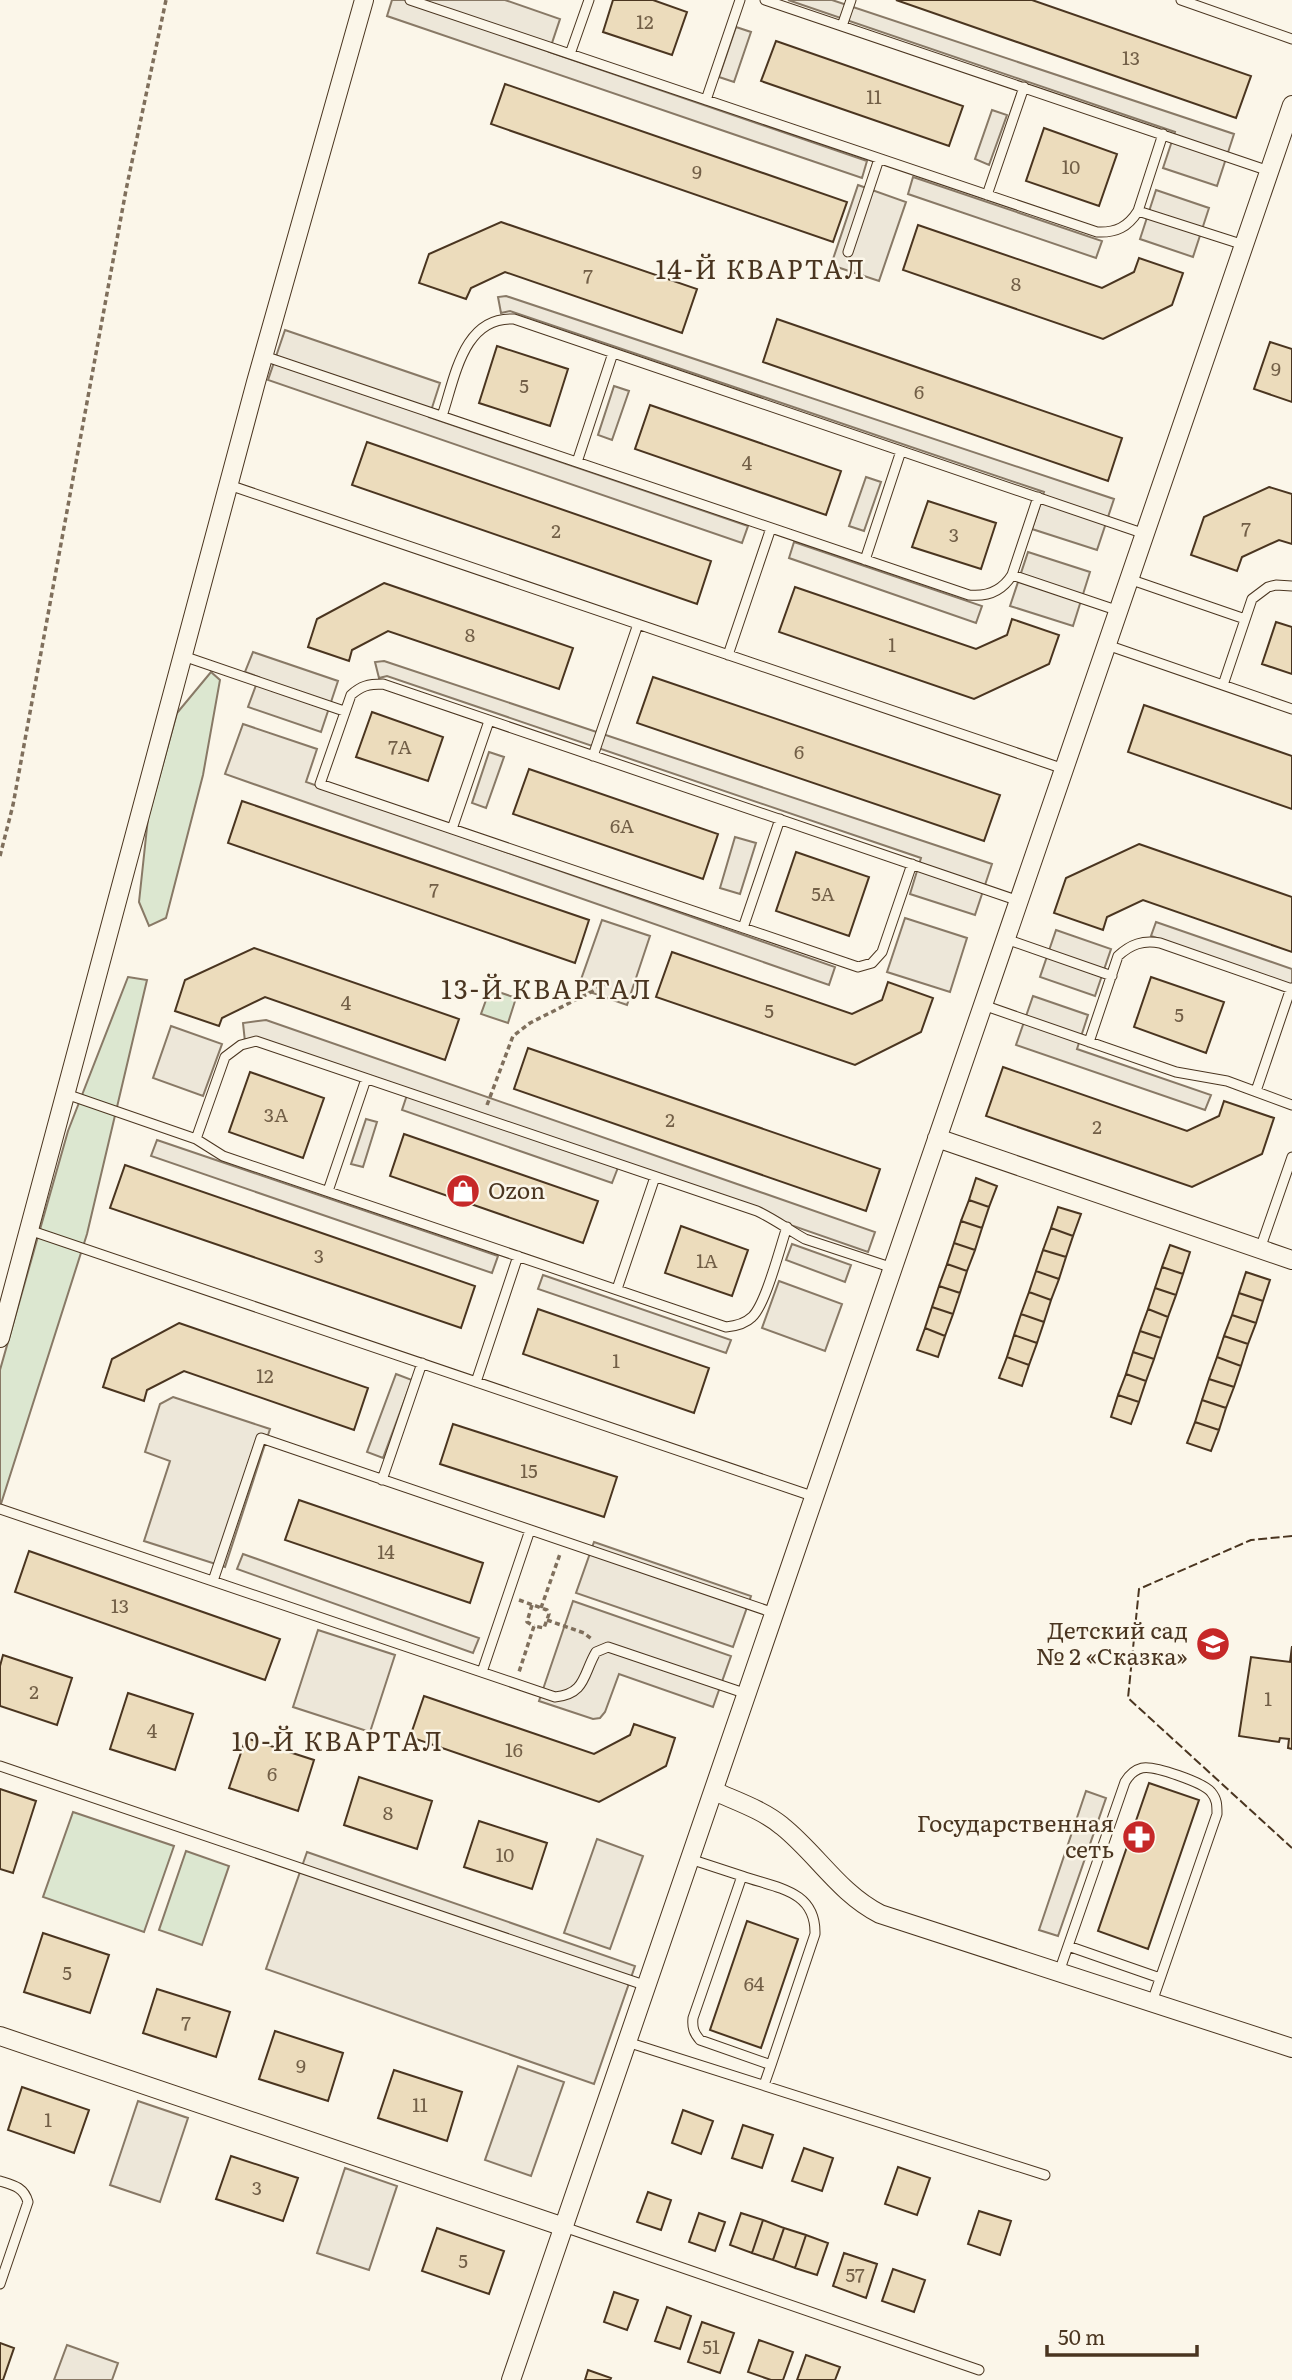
<svg xmlns="http://www.w3.org/2000/svg" width="1292" height="2380" font-family="Literata,serif">
<style>
.green{fill:#dce7d0;stroke:#887966;stroke-width:2}
.parking{fill:#ede7d9;stroke:#887966;stroke-width:2}
.building{fill:#ecdcbc;stroke:#4a3520;stroke-width:2}
.lines{fill:none;stroke-linecap:round;stroke-linejoin:round}
.lane-casing{stroke:#4a3520;stroke-width:11}
.street-casing{stroke:#4a3520;stroke-width:20}
.path{stroke:#7f6f5c;stroke-width:3.5;stroke-dasharray:5 3.5;stroke-linecap:butt}
.lane{stroke:#fbf6e9;stroke-width:9}
.street{stroke:#fbf6e9;stroke-width:18}
.fence{stroke:#4a3520;stroke-width:2;stroke-dasharray:9 3.5;stroke-linecap:butt}
.labels{text-anchor:middle;stroke-width:5;stroke-linejoin:round;paint-order:stroke}
.number-label{font-size:19px;fill:#725f47}
.poi-label{font-size:23px;fill:#4a3520;stroke:#fbf6e9;text-anchor:end}
.quarter-label{font-size:26px;letter-spacing:2px;fill:#4a3520;stroke:#fbf6e9}
</style>
<rect width="100%" height="100%" fill="#fbf6e9"/>
<path class="green" d="M211 672 220 680 203 775 166 918 149 926 139 902 148 818 177 713Z
M128 977 147 980 87 1234 0 1507V1370L68 1131Z
M490 989 516 998 508 1023 481 1014Z
M73 1812 174 1846 144 1932 43 1897Z
M186 1851 229 1866 202 1945 159 1930Z"/>
<path class="parking" d="M392 0H505L560 19 549 52 867 161 862 178 387 16Z
M788 0H832L1234 134 1217 186 1163 168 1175 132Z
M736 27 751 32 734 82 719 77Z
M992 110 1007 115 989 165 975 159Z
M913 177 1102 241 1096 258 908 194Z
M858 185 906 202 879 281 831 265Z
M1156 190 1209 208 1193 257 1140 239Z
M506 296 1114 499 1097 550 1032 529 1044 492 510 311 501 313 498 297Z
M285 330 440 383 429 417 748 526 742 543 268 380Z
M614 386 629 391 612 440 598 435Z
M866 477 881 482 864 531 849 526Z
M794 542 982 606 976 623 789 558Z
M1028 552 1090 572 1073 626 1010 606Z
M253 652 338 681 321 732 248 707 259 677 245 672Z
M384 661 992 864 975 915 910 894 921 858 387 676 379 678 375 662Z
M243 724 317 749 306 782 835 967 829 985 225 774Z
M489 752 504 757 486 808 472 803Z
M735 837 756 843 740 894 720 888Z
M905 918 967 938 950 992 887 972Z
M602 920 650 936 627 1005 578 988Z
M1156 922 1292 969V985L1151 936Z
M1056 930 1111 949 1095 996 1040 977Z
M1033 996 1088 1015 1077 1049 1211 1095 1205 1110 1016 1045Z
M266 1020 875 1232 868 1252 619 1165 612 1183 402 1110 408 1092 245 1042 243 1023Z
M171 1026 222 1044 203 1096 153 1078Z
M366 1119 377 1122 363 1167 351 1164Z
M157 1140 498 1256 492 1273 151 1156Z
M792 1244 851 1265 845 1282 786 1260Z
M543 1275 731 1340 726 1353 538 1289Z
M779 1281 842 1304 825 1351 762 1328Z
M396 1374 412 1380 383 1458 367 1452Z
M173 1397 270 1429 225 1567 144 1541 170 1461 145 1452 160 1404Z
M594 1542 751 1596 733 1647 576 1593Z
M243 1554 479 1638 473 1653 237 1569Z
M573 1601 731 1656 713 1707 619 1674 605 1712 600 1718 593 1719 539 1701Z
M318 1630 395 1655 370 1732 293 1707Z
M1086 1791 1106 1798 1058 1936 1039 1930Z
M597 1839 643 1856 610 1949 564 1933Z
M307 1852 635 1966 594 2084 266 1969Z
M518 2066 564 2082 531 2176 485 2160Z
M138 2101 188 2118 160 2202 110 2185Z
M345 2168 397 2186 369 2270 317 2253Z
M67 2345 118 2363 112 2380H54Z"/>
<path class="building" d="M613 0H653L687 12 672 55 603 32Z
M896 0H1032L1251 76 1236 118Z
M776 41 963 106 949 146 761 81Z
M505 84 847 202 833 242 491 124Z
M1044 128 1117 154 1099 206 1026 181Z
M501 222 697 289 682 333 505 272 471 288 466 299 419 283 429 254Z
M918 225 1102 288 1134 272 1139 258 1183 273 1172 305 1103 339 903 270Z
M777 319 1122 438 1108 481 763 362Z
M1270 342 1292 349V402L1254 389Z
M497 346 568 369 550 426 479 403Z
M650 405 841 471 826 515 635 449Z
M367 442 711 561 697 604 352 485Z
M1269 487 1292 494V544L1279 540 1242 557 1237 571 1191 555 1204 517Z
M928 501 996 523 981 569 912 547Z
M384 583 573 648 559 689 388 631 352 650 349 661 308 647 317 619Z
M795 587 976 649 1007 635 1012 619 1059 635 1049 664 974 699 779 632Z
M1276 622 1292 627V674L1262 664Z
M653 677 1000 795 984 841 637 723Z
M1144 705 1292 756V809L1128 752Z
M372 712 443 737 428 781 356 757Z
M529 769 718 834 703 879 513 814Z
M242 801 589 920 575 963 228 843Z
M1139 844 1292 897V952L1143 900 1107 917 1103 930 1054 913 1066 878Z
M796 852 869 877 849 936 776 911Z
M254 948 459 1019 445 1060 265 997 222 1018 219 1026 175 1011 185 980Z
M672 952 852 1014 882 1000 888 982 933 998 921 1032 855 1065 656 997Z
M1151 977 1224 1002 1206 1053 1134 1027Z
M528 1048 880 1169 866 1211 514 1089Z
M1003 1067 1187 1131 1219 1116 1224 1101 1274 1118 1262 1154 1192 1187 986 1116Z
M250 1072 324 1098 303 1158 229 1132Z
M404 1134 598 1201 583 1243 390 1176Z
M125 1165 475 1286 461 1328 110 1208Z
M976 1178 997 1186 989 1207 969 1200Z
M969 1200 989 1207 982 1228 961 1221Z
M1058 1207 1081 1214 1073 1236 1051 1228Z
M961 1221 982 1228 975 1250 954 1243Z
M681 1226 748 1250 732 1296 665 1273Z
M1051 1228 1073 1236 1066 1257 1043 1250Z
M954 1243 975 1250 967 1271 947 1264Z
M1170 1245 1190 1252 1183 1274 1162 1267Z
M1043 1250 1066 1257 1059 1279 1036 1271Z
M947 1264 967 1271 960 1293 939 1286Z
M1162 1267 1183 1274 1176 1295 1155 1288Z
M1036 1271 1059 1279 1051 1300 1029 1292Z
M1246 1272 1270 1280 1263 1301 1239 1293Z
M939 1286 960 1293 953 1314 932 1307Z
M1155 1288 1176 1295 1168 1317 1148 1309Z
M1029 1292 1051 1300 1044 1322 1021 1314Z
M1239 1293 1263 1301 1256 1323 1232 1315Z
M932 1307 953 1314 945 1336 925 1328Z
M538 1309 709 1368 694 1413 523 1354Z
M1148 1309 1168 1317 1161 1338 1140 1331Z
M1021 1314 1044 1322 1037 1343 1014 1335Z
M1232 1315 1256 1323 1248 1344 1224 1336Z
M179 1323 368 1388 354 1430 184 1371 147 1390 144 1401 103 1387 112 1359Z
M925 1328 945 1336 938 1357 917 1350Z
M1140 1331 1161 1338 1154 1359 1133 1352Z
M1014 1335 1037 1343 1029 1365 1007 1357Z
M1224 1336 1248 1344 1241 1366 1217 1357Z
M1133 1352 1154 1359 1146 1381 1126 1374Z
M1007 1357 1029 1365 1022 1386 999 1378Z
M1217 1357 1241 1366 1234 1387 1209 1379Z
M1126 1374 1146 1381 1139 1402 1118 1395Z
M1209 1379 1234 1387 1226 1408 1202 1400Z
M1118 1395 1139 1402 1131 1424 1111 1417Z
M1202 1400 1226 1408 1219 1430 1195 1422Z
M1195 1422 1219 1430 1211 1451 1187 1443Z
M453 1424 617 1477 604 1517 440 1464Z
M299 1500 483 1563 470 1603 285 1540Z
M29 1551 280 1639 265 1680 15 1592Z
M1292 1646V1749L1288 1748 1289 1739 1280 1738 1279 1742 1239 1736 1251 1657 1290 1662Z
M3 1655 72 1678 57 1725 0 1706V1666Z
M128 1693 193 1714 175 1770 110 1749Z
M424 1696 594 1754 630 1735 634 1724 675 1738 666 1766 599 1802 410 1737Z
M246 1738 314 1760 298 1811 229 1788Z
M359 1777 432 1801 417 1849 344 1825Z
M1149 1783 1199 1800 1148 1949 1098 1931Z
M0 1789 36 1801 13 1873 0 1869Z
M479 1821 547 1843 532 1889 464 1867Z
M747 1921 798 1939 761 2048 710 2030Z
M43 1933 109 1955 90 2013 24 1992Z
M157 1989 230 2012 216 2057 143 2033Z
M275 2031 343 2053 328 2101 259 2079Z
M394 2070 462 2092 447 2141 378 2118Z
M22 2087 89 2110 74 2153 8 2130Z
M683 2110 713 2121 701 2154 672 2143Z
M743 2125 773 2135 762 2168 732 2158Z
M804 2148 833 2158 822 2191 792 2181Z
M231 2156 298 2178 283 2221 216 2199Z
M898 2167 930 2178 917 2215 885 2204Z
M648 2192 671 2200 661 2230 637 2222Z
M979 2211 1011 2221 1000 2255 968 2244Z
M699 2213 725 2222 715 2251 689 2242Z
M741 2213 763 2220 752 2253 730 2245Z
M763 2220 784 2228 773 2260 752 2253Z
M437 2228 504 2251 489 2294 422 2271Z
M784 2228 806 2235 795 2268 773 2260Z
M806 2235 828 2243 817 2275 795 2268Z
M844 2253 877 2264 866 2298 833 2286Z
M893 2269 925 2280 914 2312 882 2301Z
M614 2292 638 2300 627 2330 604 2322Z
M667 2307 691 2316 680 2349 655 2341Z
M702 2322 734 2333 720 2373 688 2362Z
M759 2340 793 2352 783 2380H771L748 2372Z
M0 2343 14 2348 3 2380H0Z
M806 2355 840 2367 835 2380H797Z
M588 2370 611 2378 610 2380H585Z"/>
<g class="lines">
<g class="lane-casing">
<path id="lane" d="M410 0 1097 232C1116 233 1128 227 1138 211L1163 134
M765 0 1269 171
M1181 0 1292 39
M842 26 851 0
M570 54 589 0
M706 100 740 0
M987 195 1024 87
M1138 211 1244 245
M848 252 879 159
M264 356 969 595C988 597 1002 591 1012 575L1038 497
M442 416C455 378 463 316 514 319L1145 534
M577 462 613 353
M229 485 1064 769
M865 560 901 451
M1012 575 1119 611
M1129 579 1245 619
M1107 645 1292 709
M728 655 771 528
M183 656 344 711
M1223 685 1252 599 1268 587 1276 585 1292 586
M593 756 638 624
M452 829 489 721
M912 864 882 952 872 963 858 967 320 784 351 695C361 686 368 684 383 684L1019 901
M743 928 780 819
M1006 939 1112 976
M983 1005 1176 1072 1227 1081 1292 1105
M1089 1042 1118 956C1131 944 1143 940 1160 943L1292 989
M1256 1091 1291 988
M66 1094 196 1139
M328 1191 366 1079
M787 1227C780 1247 766 1304 752 1317 745 1324 736 1326 726 1327L223 1156 196 1139 225 1057 241 1045 256 1041 757 1211C774 1219 789 1230 805 1239L893 1268
M29 1230 815 1497
M1260 1249 1292 1157
M617 1289 655 1177
M476 1382 518 1256
M382 1480 422 1363
M0 1509 555 1697C586 1694 583 1674 596 1652L608 1647 747 1694
M213 1581 261 1438 774 1613
M482 1672 530 1530
M0 1766 647 1986
M690 1859 742 1876 693 2018C692 2028 694 2033 700 2040L771 2065 815 1934C816 1890 776 1888 742 1876
M1059 1972 1068 1946
M1152 2002 1217 1814C1217 1805 1217 1799 1211 1792 1204 1783 1154 1765 1142 1768 1134 1770 1129 1775 1125 1782L1068 1946 1160 1978
M627 2042 1045 2175
M764 2085 771 2065
M0 2181C13 2185 24 2187 28 2202L0 2284
M564 2227 979 2370"/>
</g>
<g class="street-casing">
<path id="street" d="M937 1138 1292 1260
M0 1338 256 382 364 0
M714 1791C736 1801 763 1810 782 1826 817 1854 839 1893 880 1914L1292 2048
M0 2036 564 2227
M511 2380 1292 105"/>
</g>
<path class="path" d="M0 856 13 805 126 190 166 0
M487 1105 513 1036 530 1023 605 985
M519 1600 547 1610 549 1614 544 1628 534 1626 519 1672
M532 1605 527 1622 534 1626
M541 1608 560 1554
M547 1620 584 1633 593 1640"/>
<use href="#lane" class="lane"/>
<use href="#street" class="street"/>
<path class="fence" d="M1292 1536 1251 1540 1139 1589 1128 1698 1292 1848"/>
</g>
<defs>
<g id="shop-disc" transform="scale(1.75)"><circle r="9.5" fill="#c62828" stroke="#fbf6e9"/><path d="M-5-2.5h2.3a2.7 3.5 0 0 1 5.4 0H5L5.5 6h-11ZM-1.5-2.5h3a1.5 2.3 0 0 0-3 0Z" fill="#fff"/></g>
<g id="school-disc" transform="scale(1.75)"><circle r="9.5" fill="#c62828" stroke="#fbf6e9"/><path d="M0-5L7-2L0 1L-7-2ZM-4 1L0 2.5L4 1V4Q0 6-4 4Z" fill="#fff"/></g>
<g id="pharmacy-disc" transform="scale(1.75)"><circle r="9.5" fill="#c62828" stroke="#fbf6e9"/><path d="M-2-6h4v4h4v4h-4v4h-4v-4h-4v-4h4Z" fill="#fff"/></g>
</defs>
<g fill-rule="evenodd">
<use href="#shop-disc" x="463" y="1191"/>
<use href="#school-disc" x="1213" y="1644"/>
<use href="#pharmacy-disc" x="1139" y="1837"/>
</g>
<g class="labels">
<g class="number-label">
<text x="645" y="29">12</text>
<text x="1131" y="65">13</text>
<text x="874" y="104">11</text>
<text x="1071" y="174">10</text>
<text x="697" y="179">9</text>
<text x="588" y="283">7</text>
<text x="1016" y="291">8</text>
<text x="1276" y="376">9</text>
<text x="524" y="393">5</text>
<text x="919" y="399">6</text>
<text x="747" y="470">4</text>
<text x="1246" y="536">7</text>
<text x="556" y="538">2</text>
<text x="954" y="542">3</text>
<text x="470" y="642">8</text>
<text x="892" y="652">1</text>
<text x="400" y="754">7А</text>
<text x="799" y="759">6</text>
<text x="622" y="833">6А</text>
<text x="434" y="897">7</text>
<text x="823" y="901">5А</text>
<text x="346" y="1010">4</text>
<text x="769" y="1018">5</text>
<text x="1179" y="1022">5</text>
<text x="276" y="1122">3А</text>
<text x="670" y="1127">2</text>
<text x="1097" y="1134">2</text>
<text x="319" y="1263">3</text>
<text x="707" y="1268">1А</text>
<text x="616" y="1368">1</text>
<text x="265" y="1383">12</text>
<text x="529" y="1478">15</text>
<text x="386" y="1559">14</text>
<text x="120" y="1613">13</text>
<text x="34" y="1699">2</text>
<text x="1268" y="1706">1</text>
<text x="152" y="1738">4</text>
<text x="514" y="1757">16</text>
<text x="272" y="1781">6</text>
<text x="388" y="1820">8</text>
<text x="505" y="1862">10</text>
<text x="67" y="1980">5</text>
<text x="754" y="1991">64</text>
<text x="186" y="2030">7</text>
<text x="301" y="2073">9</text>
<text x="420" y="2112">11</text>
<text x="48" y="2127">1</text>
<text x="257" y="2195">3</text>
<text x="463" y="2268">5</text>
<text x="855" y="2282">57</text>
<text x="711" y="2354">51</text>
</g>
<g class="poi-label">
<text x="488" y="1199" text-anchor="start">Ozon</text>
<text x="1188" y="1639">Детский сад<tspan x="1188" dy="26">№ 2 «Сказка»</tspan></text>
<text x="1114" y="1832">Государственная<tspan x="1114" dy="26">сеть</tspan></text>
</g>
<g class="quarter-label">
<text x="761" y="279">14-Й КВАРТАЛ</text>
<text x="547" y="999">13-Й КВАРТАЛ</text>
<text x="338" y="1751">10-Й КВАРТАЛ</text>
</g>
</g>
<path d="M1047 2345v10h150v-10" fill="none" stroke="#4a3520" stroke-width="3.5"/>
<text x="1058" y="2345" font-size="21" fill="#4a3520" stroke="#fbf6e9" stroke-width="5" paint-order="stroke">50 m</text>
</svg>
